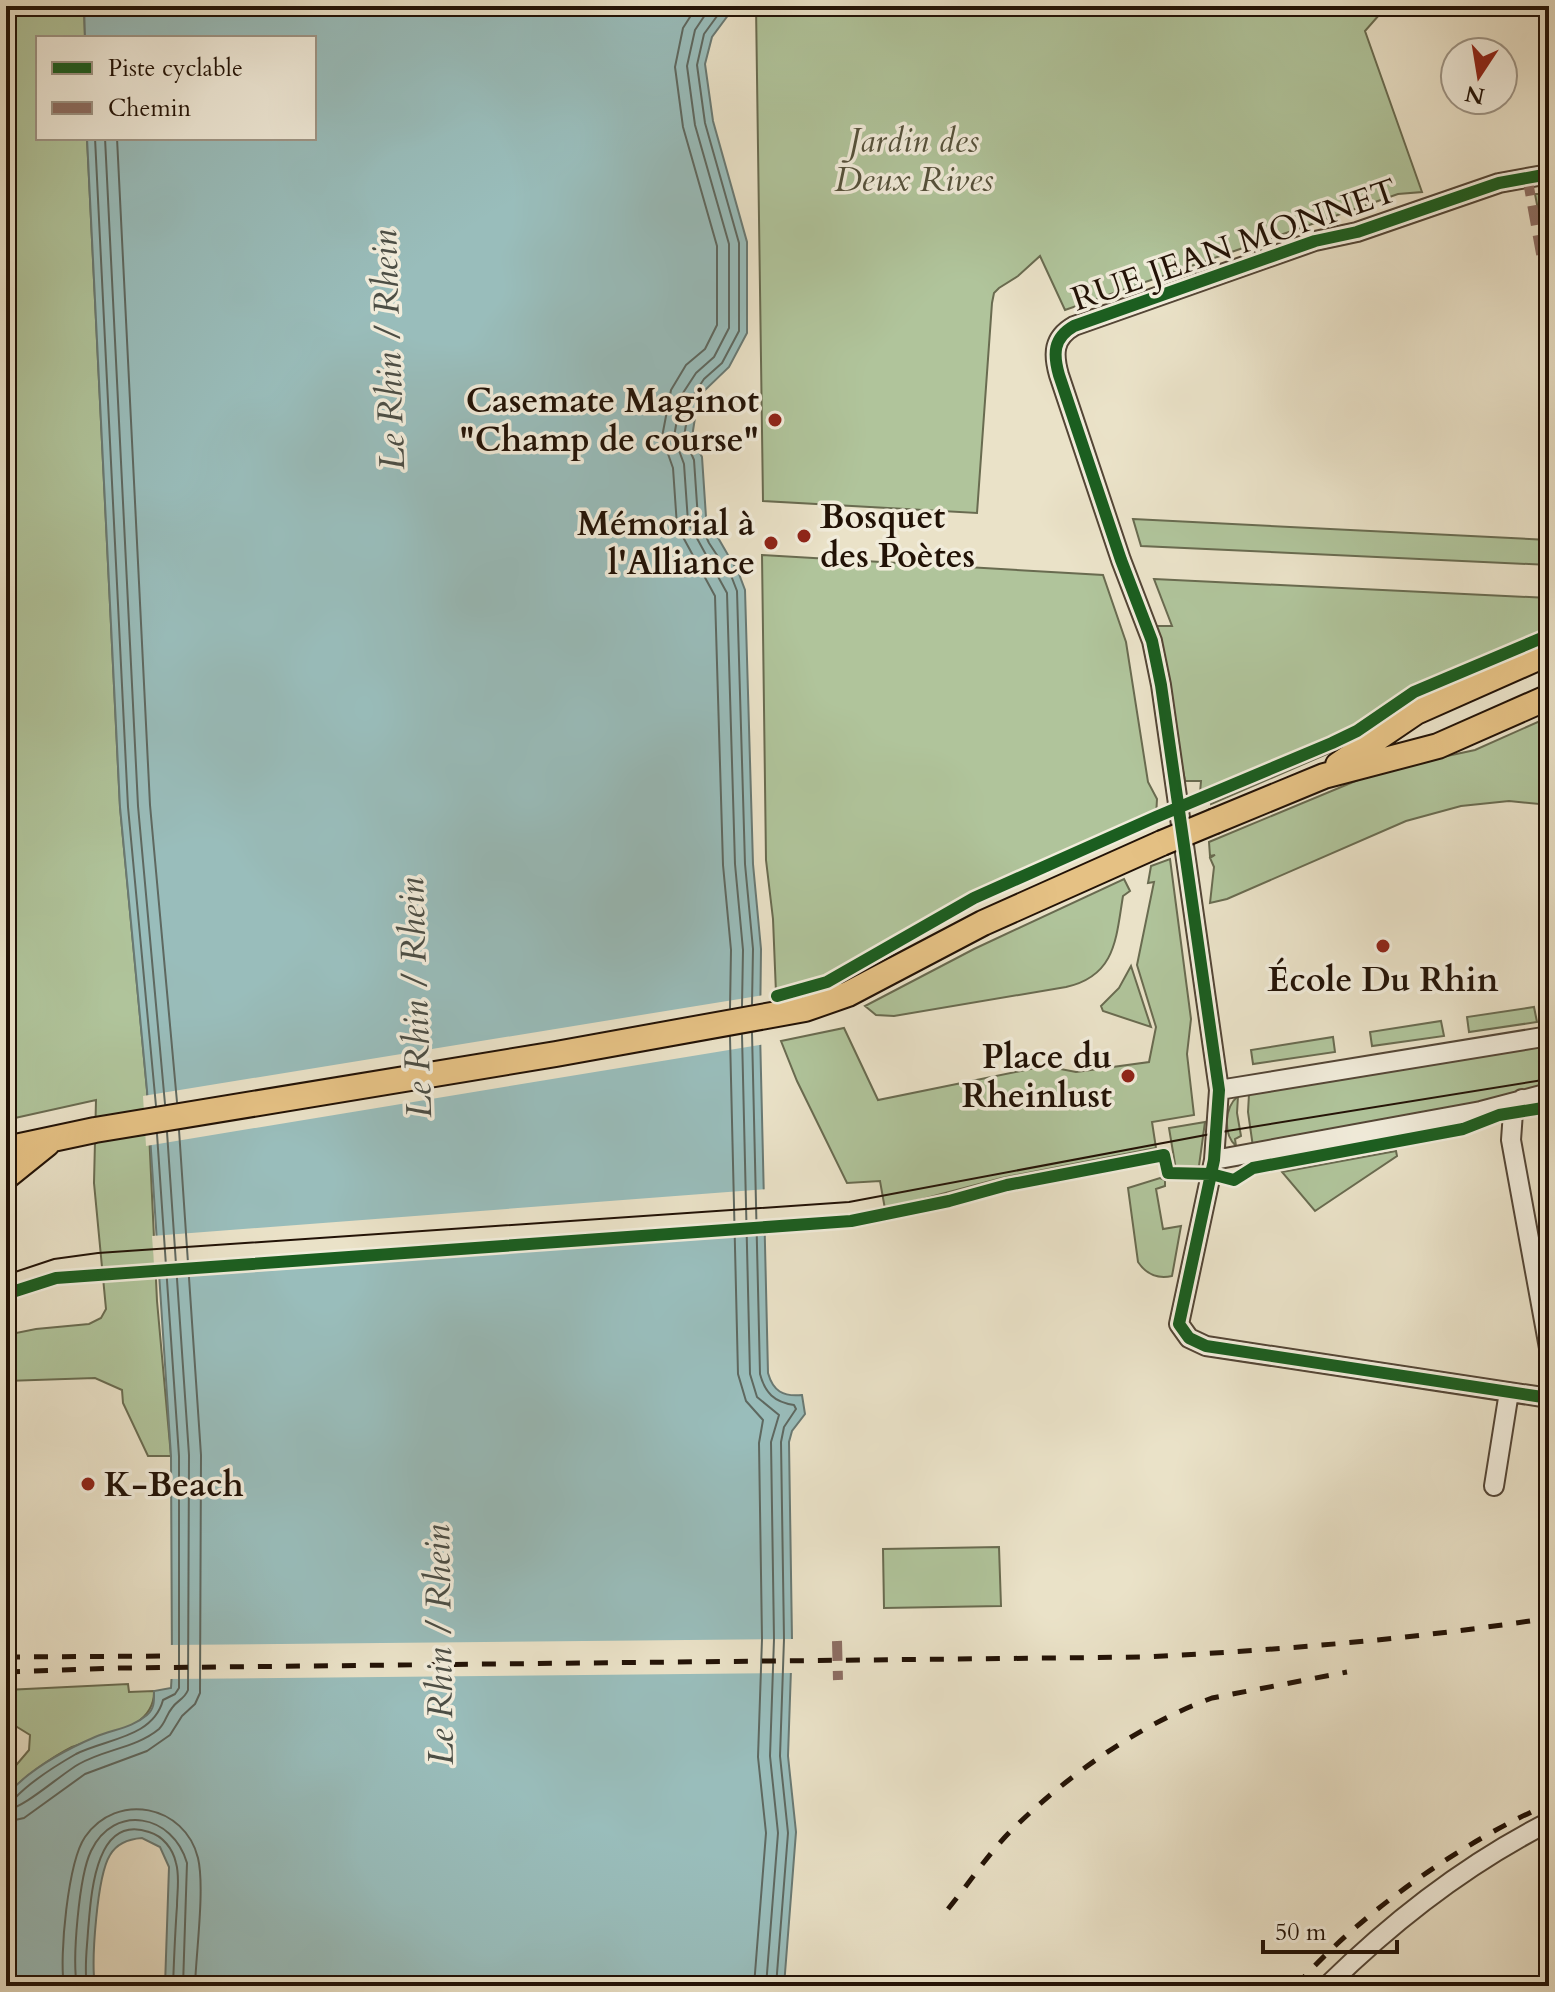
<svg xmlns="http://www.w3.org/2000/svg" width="1555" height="1992" font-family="Cardo,serif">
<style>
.green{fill:#b0c49b;stroke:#696b50;stroke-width:2}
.water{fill:#99bdbb;stroke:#697973;stroke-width:2}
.pier{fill:#eae2c8}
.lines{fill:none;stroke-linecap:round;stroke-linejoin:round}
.shore{stroke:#5e6860;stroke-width:2}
.minor-casing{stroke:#544636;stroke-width:22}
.major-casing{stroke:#221206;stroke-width:28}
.minor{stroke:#f1ecdb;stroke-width:18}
.major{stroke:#e5c184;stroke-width:24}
.tram{stroke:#221206;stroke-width:2}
.rail{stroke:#221206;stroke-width:5;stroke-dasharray:14 14;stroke-linecap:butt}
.major-bridge-casing{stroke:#221206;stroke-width:28;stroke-linecap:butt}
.major-bridge{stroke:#e5c184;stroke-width:24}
.quiet{stroke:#8d6e63;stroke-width:10;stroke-dasharray:20 10;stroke-linecap:butt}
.cycleway-casing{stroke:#f1ecdb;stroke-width:17}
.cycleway{stroke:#1b5e20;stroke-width:12}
.poi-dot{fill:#8f2418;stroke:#f1ecdb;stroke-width:3}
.labels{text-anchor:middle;stroke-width:7;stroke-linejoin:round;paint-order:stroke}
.park-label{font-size:34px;font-style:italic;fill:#54503a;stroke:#f1ecdb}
.street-label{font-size:34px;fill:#221206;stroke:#f1ecdb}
.poi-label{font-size:34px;font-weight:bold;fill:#221206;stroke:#f1ecdb;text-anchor:end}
.water-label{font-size:36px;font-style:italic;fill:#4c4e45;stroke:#f1ecdb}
</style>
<rect width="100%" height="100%" fill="#eae2c8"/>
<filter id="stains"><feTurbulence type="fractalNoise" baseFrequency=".0025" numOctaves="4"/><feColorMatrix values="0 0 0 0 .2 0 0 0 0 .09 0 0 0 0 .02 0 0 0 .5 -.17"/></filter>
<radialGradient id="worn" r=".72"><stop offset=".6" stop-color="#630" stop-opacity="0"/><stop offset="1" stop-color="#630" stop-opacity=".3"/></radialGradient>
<path class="green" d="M6 6H84L85 38H38V138H87L120 807 147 1090 157 1301 171 1456H148L123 1403 122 1390 95 1378 6 1381V1335L36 1329 89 1324 101 1318 106 1309 94 1183 96 1100 6 1120Z
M756 6H1387L1365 31 1422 192 1398 194 1065 310 1040 256 1018 276 999 288 994 293 992 303 977 513 763 501Z
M1535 194H1547L1549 267Z
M1133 519 1549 540V565L1141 546Z
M762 555 1103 575 1126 642 1148 782 1157 799 1156 817 974 898 827 982 776 993 773 919 766 860Z
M1154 579 1549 598V630L1418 688 1340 735 1200 793 1201 781H1185L1155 626H1172Z
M1549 640V644L1357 741 1211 804 1210 798 1354 737 1428 692Z
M1549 717V805L1509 801 1461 806 1406 821 1227 899 1210 903 1214 867 1210 858 1215 855 1210 856 1209 842 1382 770 1475 750Z
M1170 859 1191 1019 1187 1054 1194 1115 1152 1122 1156 1148 1002 1178 885 1209 880 1181 847 1183 797 1081 781 1041 844 1028 878 1100 1045 1066 1076 1072 1149 1062 1156 1027 1137 965 1154 882 1148 883 1151 866Z
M1124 879 1130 891 1123 896C1116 938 1116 976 1066 987L894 1016 876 1015 865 1006 974 949Z
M1131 966 1151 1027 1103 1011 1101 1006 1119 988Z
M1534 1007 1537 1022 1469 1032 1467 1017Z
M1441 1021 1444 1036 1372 1046 1370 1032Z
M1333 1037 1335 1052 1253 1064 1251 1050Z
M1538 1045 1549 1052V1087L1482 1105 1253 1147 1248 1112 1249 1094Z
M1238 1096 1237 1113 1241 1136 1235 1139 1236 1146C1223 1134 1224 1108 1238 1096Z
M1205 1122 1199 1166 1176 1170 1169 1128Z
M1396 1151 1397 1156 1315 1211 1282 1172Z
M1160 1178 1165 1180V1186L1156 1189 1163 1229 1181 1226 1172 1276C1158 1279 1146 1274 1138 1262L1128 1188Z
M999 1547 1001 1606 884 1608 883 1549Z
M128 1684 129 1692 154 1691C155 1731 100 1735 72 1747 52 1757 21 1779 6 1796V1777L29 1750 30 1735 9 1722 6 1723V1690Z"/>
<path class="water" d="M84 6H729V14L712 37 705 64 713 121 747 242V333L729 367 704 391 697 405 692 437 702 457 706 517 739 574 745 590 753 864 761 949 760 1031 768 1373C773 1391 783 1397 802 1395L805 1414 792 1431 789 1442 792 1640 788 1756 796 1832 784 1986H165L169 1867 160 1847 142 1838C128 1839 117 1843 110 1855 97 1876 91 1961 95 1986H6V1796C28 1770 65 1750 95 1737 114 1729 132 1728 147 1715 155 1708 154 1700 154 1691L171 1688 172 1670 171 1456 147 1090 120 807 87 138H314V38H85Z"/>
<path class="pier" d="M764 995 765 1044 146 1146 143 1096Z
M768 1189 769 1234 155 1279 152 1236Z
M796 1639 795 1673 167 1679V1645Z"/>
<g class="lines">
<path class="shore" d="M697 6 683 28 675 67 683 127 717 246V325L705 349 686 365 671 390 662 437 673 468 677 526 715 596 723 865 731 950 730 1008
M711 6 695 30 687 66 695 125 729 244V328L714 357 696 373 681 396 674 437 684 464 688 522 727 593 735 864 743 950 742 1006
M721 6 720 12 704 34 697 65 705 123 739 243V331L722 363 704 379 690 400 684 437 694 460 698 519 709 543 732 578 737 591 745 864 753 949 752 1004
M95 138 128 807 156 1106
M105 138 138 806 165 1104
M117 138 150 805 177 1102
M752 1033 760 1374C765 1393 774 1402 794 1405L796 1409 784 1427 781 1442 784 1639 780 1756 788 1833 776 1986
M742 1035 750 1374 757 1397 779 1415 771 1442 774 1639 770 1756 778 1833 766 1986
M730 1037 738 1374 746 1401 763 1420 759 1443 762 1639 758 1757 766 1833 754 1986
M6 1800 14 1799C30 1782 55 1766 76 1754 105 1739 153 1738 163 1700L175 1694 179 1688V1456L157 1134
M6 1810C23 1809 61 1774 79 1764 105 1749 136 1748 159 1729 166 1722 166 1715 172 1708 177 1700 184 1700 188 1690L189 1455 167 1132
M6 1822 24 1818 85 1774 147 1751 170 1735 182 1716 195 1704 200 1693 201 1455 179 1130
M64 1986C59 1956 68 1862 85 1837 117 1791 185 1805 198 1858 205 1888 196 1953 195 1986
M77 1986C72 1959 79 1876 91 1851 114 1803 173 1814 187 1863L183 1986
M87 1986C84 1968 87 1949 88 1931 91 1898 94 1813 149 1832 163 1836 173 1849 176 1863 180 1877 177 1892 177 1906 175 1933 174 1959 173 1986"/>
<g class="minor-casing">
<path id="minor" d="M1549 174 1499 183 1357 232 1315 241 1074 326C1053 338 1053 354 1059 375L1121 560 1152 641 1161 685 1219 1090 1214 1160 1179 1324 1189 1338 1206 1346 1549 1398
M1219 1090 1549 1036
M1522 1099 1513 1112 1511 1140 1549 1348
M1214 1160 1481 1111 1549 1093
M1494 1486 1509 1392
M1327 1986C1393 1921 1466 1864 1549 1822"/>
</g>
<g class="major-casing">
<path id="major" d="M1338 765 1416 712 1549 653
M1215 821 1324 776 1438 746 1549 697
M6 1149 95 1130 556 1054 805 1009 848 994 983 923 1162 843
M6 1177 47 1144"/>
</g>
<use href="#minor" class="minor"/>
<use href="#major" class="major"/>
<path class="tram" d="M6 1275 54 1259 98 1253 849 1202 1227 1131 1549 1079"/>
<path class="rail" d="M6 1657 171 1656
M6 1672 121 1668 1145 1657C1281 1650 1415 1639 1549 1618
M948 1909C971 1881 991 1849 1018 1824 1072 1772 1141 1724 1212 1698L1347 1672
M1296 1986C1359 1914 1461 1842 1549 1804"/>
<g class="major-bridge-casing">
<path id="major-bridge" d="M1162 843 1215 821"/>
</g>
<use href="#major-bridge" class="major-bridge"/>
<path class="quiet" d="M1527 176 1549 298
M837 1641 838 1680"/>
<g class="cycleway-casing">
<path id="cycleway" d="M1549 174 1499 183 1357 232 1315 241 1074 326C1053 338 1053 354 1059 375L1121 560 1152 641 1161 685 1219 1090 1214 1160 1179 1324 1189 1338 1206 1346 1549 1398
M777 996 827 982 974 898 1156 817 1332 743 1357 731 1414 692 1549 635
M6 1294 56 1278 851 1221 949 1201 1007 1185 1164 1155 1168 1173 1211 1174 1234 1180 1253 1168 1463 1129 1499 1115 1549 1107"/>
</g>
<use href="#cycleway" class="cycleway"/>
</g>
<g class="poi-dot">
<circle cx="775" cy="420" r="8"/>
<circle cx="804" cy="536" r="8"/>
<circle cx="771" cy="543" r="8"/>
<circle cx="1383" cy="946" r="8"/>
<circle cx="1128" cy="1076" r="8"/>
<circle cx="88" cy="1484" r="8"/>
</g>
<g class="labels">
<g class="park-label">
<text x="914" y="152">Jardin des<tspan x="914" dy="39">Deux Rives</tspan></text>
</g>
<g class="street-label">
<text transform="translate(1234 244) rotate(-19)" y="12">RUE JEAN MONNET</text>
</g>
<g class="poi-label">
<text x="759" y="412">Casemate Maginot<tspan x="759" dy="39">"Champ de course"</tspan></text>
<text x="820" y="528" text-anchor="start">Bosquet<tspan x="820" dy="39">des Poètes</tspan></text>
<text x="755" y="535">Mémorial à<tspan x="755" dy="39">l'Alliance</tspan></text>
<text x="1383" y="991" text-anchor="middle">École Du Rhin</text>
<text x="1112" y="1068">Place du<tspan x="1112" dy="39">Rheinlust</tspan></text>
<text x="104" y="1496" text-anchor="start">K-Beach</text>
</g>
<g class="water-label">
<text transform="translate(387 350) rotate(-92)" y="13">Le Rhin / Rhein</text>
<text transform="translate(414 998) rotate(-92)" y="13">Le Rhin / Rhein</text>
<text transform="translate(438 1645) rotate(-91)" y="13">Le Rhin / Rhein</text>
</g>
</g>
<rect width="1555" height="1992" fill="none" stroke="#eae2c8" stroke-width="32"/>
<rect x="8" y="8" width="1539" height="1976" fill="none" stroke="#221206" stroke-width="4"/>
<rect x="16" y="16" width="1523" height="1960" fill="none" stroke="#221206" stroke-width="2"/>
<rect x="36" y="36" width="280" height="104" fill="#f1ecdb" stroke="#9e9586" stroke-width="2"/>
<rect x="52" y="62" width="40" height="12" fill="#1b5e20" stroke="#9e9586" stroke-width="2"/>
<text x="108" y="76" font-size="24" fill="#221206">Piste cyclable</text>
<rect x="52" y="102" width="40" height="12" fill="#8d6e63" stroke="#9e9586" stroke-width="2"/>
<text x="108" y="116" font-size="24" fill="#221206">Chemin</text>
<g transform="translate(1479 76) rotate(192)"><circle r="38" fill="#f1ecdb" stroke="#9e9586" stroke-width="2"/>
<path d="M0-6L14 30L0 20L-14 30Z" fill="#8f2418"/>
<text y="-12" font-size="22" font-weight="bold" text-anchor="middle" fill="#221206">N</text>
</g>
<path d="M1263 1940v12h134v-12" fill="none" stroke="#221206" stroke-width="4"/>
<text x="1275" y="1940" font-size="24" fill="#221206" stroke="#f1ecdb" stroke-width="6" paint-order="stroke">50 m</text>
<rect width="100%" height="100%" filter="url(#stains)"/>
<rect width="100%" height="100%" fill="url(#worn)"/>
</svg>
